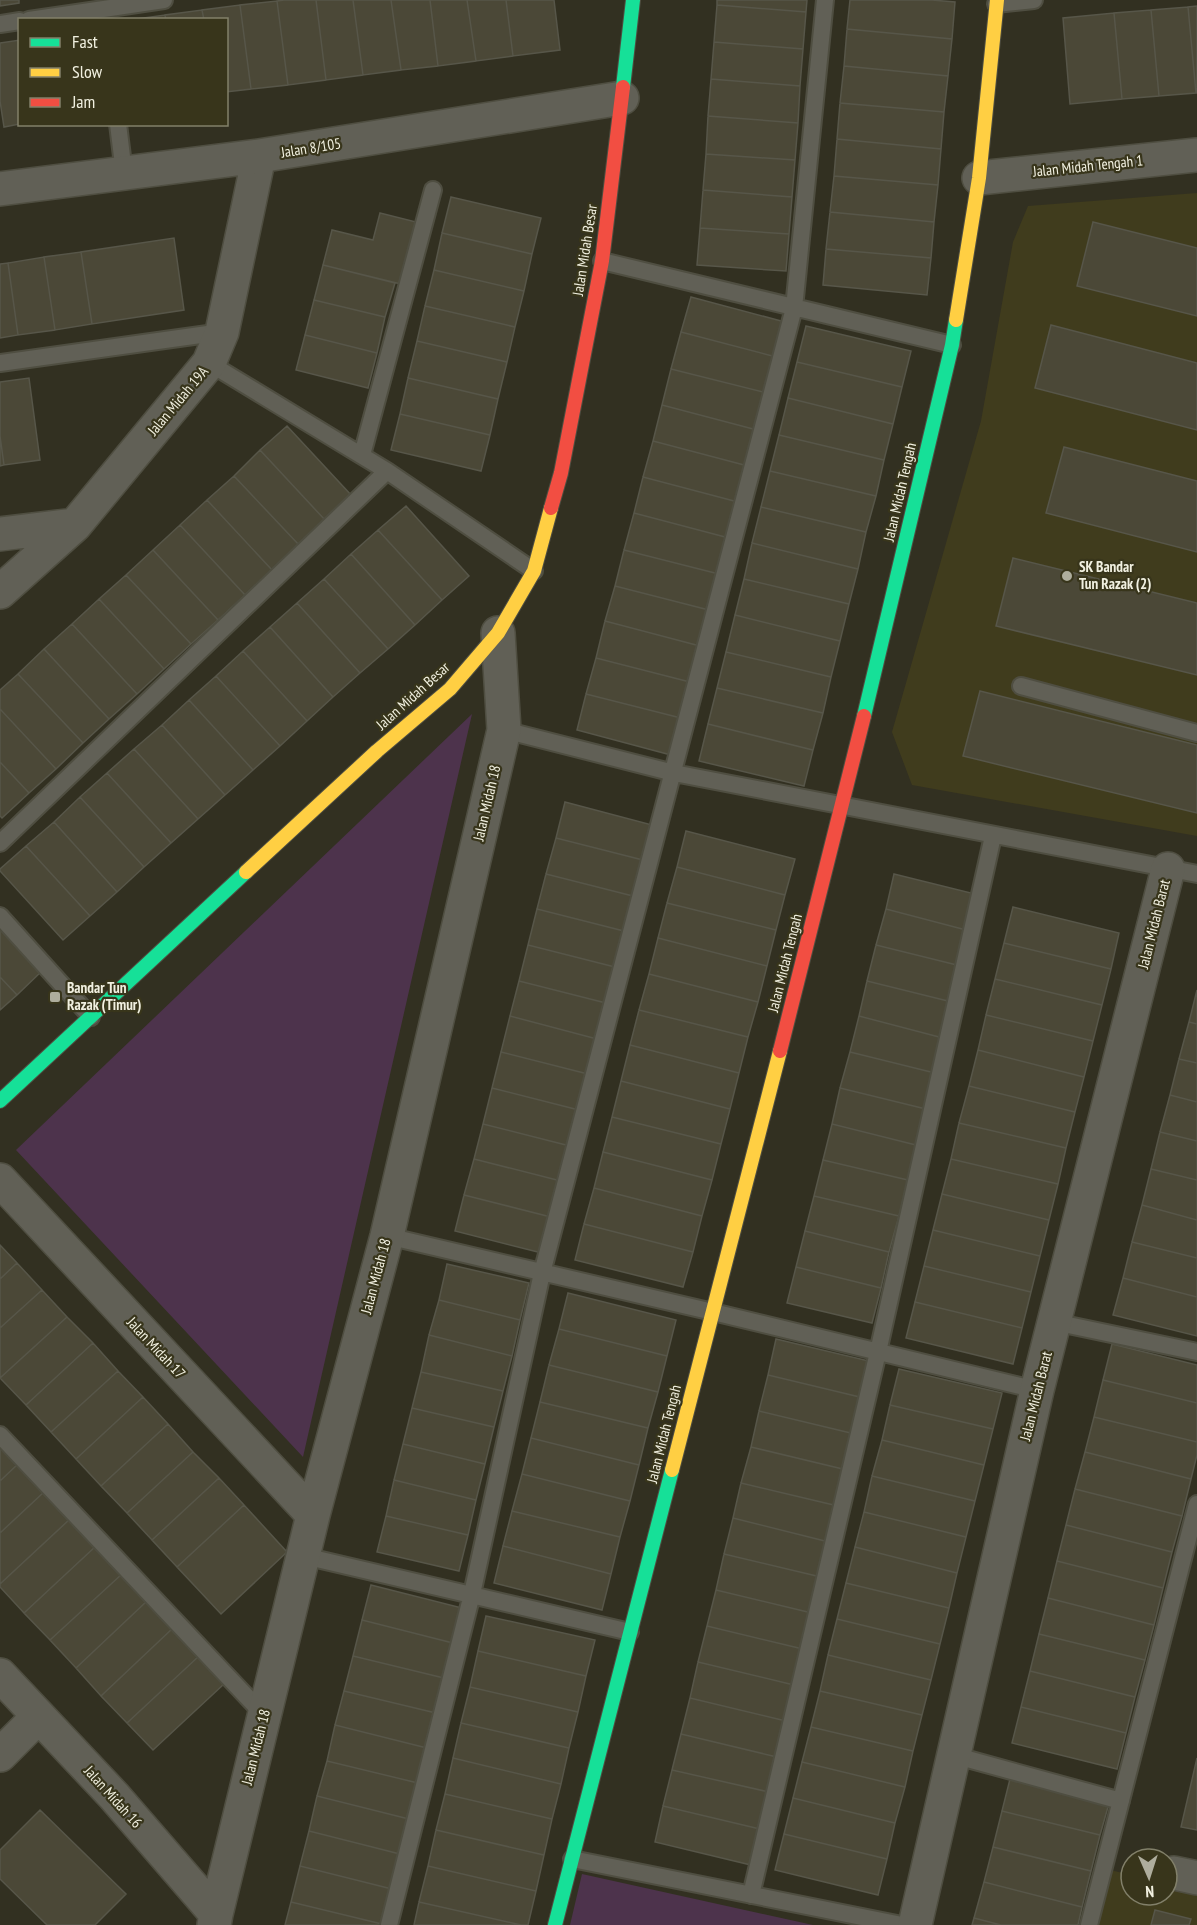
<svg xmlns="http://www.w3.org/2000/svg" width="1197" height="1925" font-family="'PT Sans Narrow',sans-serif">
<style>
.built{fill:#403c1d}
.green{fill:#4d334c}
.building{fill:#4b4837;stroke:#575649;stroke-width:1.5}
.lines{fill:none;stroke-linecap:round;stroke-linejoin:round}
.lane-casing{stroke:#4f4e41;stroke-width:20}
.street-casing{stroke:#4f4e41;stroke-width:36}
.fast-casing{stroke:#4f4e41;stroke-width:16}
.slow-casing{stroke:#4f4e41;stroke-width:16}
.jam-casing{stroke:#4f4e41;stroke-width:16}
.lane{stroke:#616056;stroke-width:16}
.street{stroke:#616056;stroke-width:33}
.fast{stroke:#16e098;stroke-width:14}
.slow{stroke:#ffcf43;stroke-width:14}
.jam{stroke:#f24e42;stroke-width:14}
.poi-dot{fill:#aead9d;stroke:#38351b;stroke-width:2}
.labels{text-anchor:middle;stroke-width:4.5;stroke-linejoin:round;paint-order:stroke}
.street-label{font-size:15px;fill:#f1f0e0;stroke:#38351b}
.poi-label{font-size:15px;font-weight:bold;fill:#f1f0e0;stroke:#38351b;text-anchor:start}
</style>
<rect width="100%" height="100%" fill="#323021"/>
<path class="built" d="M1197 193V836L912 785 892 732 981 421 1013 242 1028 206Z
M1110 1870 1131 1875V1895H1167V1884L1197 1891V1925H1096Z"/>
<path class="green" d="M472 714 303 1457 16 1150Z
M582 1874 813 1925H570Z"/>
<path class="building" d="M0 0H19V3L0 6Z
M284 0H316L326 80 288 85 277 1Z
M316 0H353L363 75 326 80Z
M353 0H391L401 70 363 75Z
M391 0H430L438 66 401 70Z
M430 0H467L476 61 438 66Z
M467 0H506L513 56 476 61Z
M506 0H554L560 50 513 56Z
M717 0H807L806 12 717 5Z
M850 0H932L955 2 952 39 847 29Z
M277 1 288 85 251 89 240 5Z
M240 5 251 89 226 92V20H204L202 10Z
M717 5 806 12 803 49 714 42Z
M1197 6V93H1196L1188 7Z
M1188 7 1196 93 1159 96 1151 10Z
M202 10 204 20H166L165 15Z
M1151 10 1159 96 1122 99 1114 13Z
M1114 13 1122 99 1070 104 1063 18Z
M165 15 166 20H129Z
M847 29 952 39 948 76 844 66Z
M20 40V124L4 127 0 101V43Z
M714 42 803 49 800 86 711 79Z
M844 66 948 76 944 112 840 103Z
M711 79 800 86 798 123 708 116Z
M840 103 944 112 941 149 837 139Z
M708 116 798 123 795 160 706 154Z
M837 139 941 149 938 185 834 176Z
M706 154 795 160 792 197 703 190Z
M834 176 938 185 934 222 830 212Z
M703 190 792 197 789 234 700 228Z
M451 197 541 218 532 254 442 233Z
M830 212 934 222 931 258 826 249Z
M380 213 420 223 405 285 323 265 332 230 373 240Z
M1093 222 1197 248V316L1077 286Z
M700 228 789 234 786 271 697 265Z
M442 233 532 254 524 291 434 270Z
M174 238 184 310 92 324 81 252Z
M826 249 931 258 927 295 823 285Z
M81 252 92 324 55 330 44 257Z
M44 257 55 330 18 335 8 263Z
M8 263 18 335 0 338V264Z
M323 265 395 283 385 317 314 300Z
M434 270 524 291 515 327 425 306Z
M691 297 785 322 776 357 681 332Z
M314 300 385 317 377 353 305 335Z
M425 306 515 327 507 362 417 341Z
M1051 325 1197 363V430L1035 388Z
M806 326 911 351 902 387 797 362Z
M681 332 776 357 767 393 671 369Z
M305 335 377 353 368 388 296 370Z
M417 341 507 362 498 399 408 378Z
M797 362 902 387 893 424 788 398Z
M671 369 767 393 757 430 662 405Z
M29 378 40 460 4 465 0 436V382Z
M408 378 498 399 490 435 400 414Z
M788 398 893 424 884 460 779 435Z
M662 405 757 430 748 466 653 441Z
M400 414 490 435 481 471 391 450Z
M287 426 352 496 325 520 260 450Z
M779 435 884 460 876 496 770 471Z
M0 436 4 465 0 466Z
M653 441 748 466 738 502 643 477Z
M1064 447 1197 481V552L1046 513Z
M260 450 325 520 299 545 234 476Z
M770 471 876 496 866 532 761 507Z
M234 476 299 545 272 570 207 500Z
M643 477 738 502 729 538 634 513Z
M207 500 272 570 245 595 180 525Z
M406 506 469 576 442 600 378 530Z
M761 507 866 532 858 569 752 543Z
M634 513 729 538 719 574 624 550Z
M180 525 245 595 218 620 153 550Z
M378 530 442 600 415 625 351 554Z
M752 543 858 569 849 604 744 579Z
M153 550 218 620 191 644 126 575Z
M624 550 719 574 709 610 615 586Z
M351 554 415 625 388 649 324 579Z
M1013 558 1197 603V675L996 626Z
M126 575 191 644 164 669 99 599Z
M324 579 388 649 360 673 297 603Z
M744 579 849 604 840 641 735 615Z
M615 586 709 610 700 646 605 621Z
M99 599 164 669 137 694 72 624Z
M297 603 360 673 333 697 270 627Z
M735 615 840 641 831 677 726 652Z
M605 621 700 646 690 682 596 658Z
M72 624 137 694 109 719 44 649Z
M270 627 333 697 307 721 243 651Z
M44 649 109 719 83 743 18 674Z
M243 651 307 721 280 746 216 676Z
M726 652 831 677 823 713 717 688Z
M596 658 690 682 681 718 586 694Z
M18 674 83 743 56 769 0 709V690Z
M216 676 280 746 253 770 189 700Z
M717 688 823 713 813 750 708 724Z
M980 691 1197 745V813L963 756Z
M586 694 681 718 671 755 577 730Z
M189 700 253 770 225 795 162 725Z
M0 709 56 769 29 793 0 762Z
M708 724 813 750 804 786 699 761Z
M162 725 225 795 198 819 134 749Z
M134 749 198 819 171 843 107 773Z
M0 762 29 793 2 818 0 816Z
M107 773 171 843 144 867 80 797Z
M80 797 144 867 117 892 54 822Z
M565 802 652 825 643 860 556 838Z
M54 822 117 892 90 916 26 846Z
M686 831 795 859 785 895 677 867Z
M556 838 643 860 633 896 546 874Z
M26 846 90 916 63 940 0 871V869Z
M677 867 785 895 776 930 667 903Z
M546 874 633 896 624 931 537 909Z
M894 874 979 895 970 931 886 909Z
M667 903 776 930 767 966 658 938Z
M1013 907 1119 933 1111 969 1004 943Z
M537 909 624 931 615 967 528 945Z
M886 909 970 931 961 966 876 945Z
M0 922 44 969 17 995 0 977Z
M658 938 767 966 758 1002 649 974Z
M1004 943 1111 969 1102 1005 995 979Z
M528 945 615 967 606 1003 519 981Z
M876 945 961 966 952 1002 867 981Z
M649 974 758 1002 748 1037 639 1010Z
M0 977 17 995 0 1010Z
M995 979 1102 1005 1093 1041 986 1015Z
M519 981 606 1003 597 1039 510 1016Z
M867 981 952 1002 943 1038 859 1016Z
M1197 990V1024L1189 1022Z
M639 1010 748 1037 739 1073 630 1045Z
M986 1015 1093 1041 1084 1077 978 1050Z
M510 1016 597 1039 588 1074 501 1052Z
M859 1016 943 1038 935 1073 850 1052Z
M1189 1022 1197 1024V1063L1179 1059Z
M630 1045 739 1073 730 1109 621 1081Z
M978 1050 1084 1077 1075 1112 969 1086Z
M501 1052 588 1074 579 1110 492 1088Z
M850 1052 935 1073 926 1109 840 1088Z
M1179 1059 1197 1063V1102L1170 1095Z
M621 1081 730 1109 721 1144 612 1117Z
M969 1086 1075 1112 1066 1148 959 1123Z
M492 1088 579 1110 570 1146 483 1124Z
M840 1088 926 1109 916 1145 832 1124Z
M1170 1095 1197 1102V1141L1160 1132Z
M612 1117 721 1144 712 1180 603 1152Z
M959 1123 1066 1148 1058 1184 951 1159Z
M483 1124 570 1146 561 1181 474 1159Z
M832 1124 916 1145 908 1180 823 1160Z
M1160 1132 1197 1141V1180L1151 1169Z
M603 1152 712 1180 702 1216 594 1188Z
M474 1159 561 1181 551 1217 464 1195Z
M951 1159 1058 1184 1049 1220 942 1194Z
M823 1160 908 1180 899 1216 814 1196Z
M1151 1169 1197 1180V1220L1142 1205Z
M594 1188 702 1216 693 1252 584 1224Z
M942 1194 1049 1220 1040 1256 933 1230Z
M464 1195 551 1217 542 1253 455 1231Z
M814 1196 899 1216 889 1252 805 1231Z
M1142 1205 1197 1220V1258L1132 1242Z
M584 1224 693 1252 683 1287 575 1260Z
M933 1230 1040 1256 1031 1292 924 1266Z
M805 1231 889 1252 881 1288 796 1267Z
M1132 1242 1197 1258V1297L1123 1278Z
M0 1245 17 1263 0 1279Z
M17 1263 42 1290 0 1328V1279Z
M447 1264 529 1283 520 1320 439 1300Z
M924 1266 1031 1292 1022 1328 915 1302Z
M796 1267 881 1288 872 1323 787 1303Z
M1123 1278 1197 1297V1336L1113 1315Z
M42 1290 67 1317 0 1378V1328Z
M568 1293 676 1320 667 1356 559 1329Z
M439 1300 520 1320 512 1356 429 1335Z
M915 1302 1022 1328 1013 1364 906 1338Z
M67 1317 93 1343 26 1405 0 1378Z
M559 1329 667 1356 658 1392 549 1365Z
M429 1335 512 1356 503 1391 421 1372Z
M776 1339 873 1362 864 1398 768 1375Z
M93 1343 118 1371 51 1432 26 1405Z
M1112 1344 1197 1365V1403L1103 1380Z
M549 1365 658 1392 648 1428 540 1402Z
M899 1369 1002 1393 993 1429 890 1405Z
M118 1371 143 1397 76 1459 51 1432Z
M421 1372 503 1391 494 1427 412 1408Z
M768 1375 864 1398 855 1434 759 1411Z
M1103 1380 1197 1403V1442L1094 1417Z
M143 1397 168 1424 101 1486 76 1459Z
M540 1402 648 1428 639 1465 531 1438Z
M890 1405 993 1429 984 1465 882 1440Z
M412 1408 494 1427 485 1464 403 1444Z
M759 1411 855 1434 847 1470 751 1447Z
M1094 1417 1197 1442V1455L1191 1479 1085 1452Z
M168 1424 193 1452 127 1513 101 1486Z
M531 1438 639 1465 630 1501 522 1474Z
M882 1440 984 1465 975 1501 872 1476Z
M403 1444 485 1464 476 1500 394 1480Z
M0 1445 18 1464 0 1481Z
M751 1447 847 1470 838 1506 741 1483Z
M193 1452 219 1478 152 1540 127 1513Z
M1085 1452 1191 1479 1182 1516 1075 1489Z
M18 1464 44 1492 0 1533V1481Z
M522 1474 630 1501 620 1537 512 1511Z
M872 1476 975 1501 966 1537 864 1512Z
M219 1478 244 1505 177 1567 152 1540Z
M394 1480 476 1500 468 1535 386 1516Z
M741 1483 838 1506 829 1542 733 1518Z
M1075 1489 1182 1516 1172 1552 1066 1525Z
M44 1492 70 1519 0 1584V1533Z
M244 1505 287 1552 221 1614 177 1567Z
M512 1511 620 1537 611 1574 503 1546Z
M864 1512 966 1537 957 1573 855 1547Z
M386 1516 468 1535 459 1571 377 1552Z
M733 1518 829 1542 821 1577 724 1554Z
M70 1519 96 1546 24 1613 0 1587V1584Z
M1066 1525 1172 1552 1163 1588 1057 1561Z
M96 1546 122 1574 50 1640 24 1613Z
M503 1546 611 1574 602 1610 494 1583Z
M855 1547 957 1573 949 1608 846 1583Z
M724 1554 821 1577 812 1613 716 1590Z
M1057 1561 1163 1588 1154 1625 1048 1598Z
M122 1574 147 1601 76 1668 50 1640Z
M846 1583 949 1608 940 1644 837 1619Z
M371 1585 462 1608 453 1643 362 1620Z
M716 1590 812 1613 803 1649 707 1626Z
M1048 1598 1154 1625 1145 1660 1039 1634Z
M147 1601 173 1628 101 1696 76 1668Z
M486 1616 595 1640 586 1676 478 1651Z
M837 1619 940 1644 931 1680 828 1655Z
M362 1620 453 1643 444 1678 353 1656Z
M707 1626 803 1649 794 1685 698 1662Z
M173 1628 199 1656 127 1723 101 1696Z
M1039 1634 1145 1660 1135 1697 1030 1671Z
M478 1651 586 1676 578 1712 470 1687Z
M828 1655 931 1680 922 1715 820 1691Z
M199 1656 224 1684 153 1750 127 1723Z
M353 1656 444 1678 436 1713 344 1691Z
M698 1662 794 1685 786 1721 690 1698Z
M1030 1671 1135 1697 1126 1733 1021 1707Z
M470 1687 578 1712 569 1748 461 1723Z
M344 1691 436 1713 427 1748 335 1725Z
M820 1691 922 1715 913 1751 811 1727Z
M690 1698 786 1721 777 1757 681 1734Z
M1021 1707 1126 1733 1117 1769 1012 1743Z
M461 1723 569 1748 561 1784 453 1758Z
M335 1725 427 1748 418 1783 327 1761Z
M811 1727 913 1751 905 1787 802 1762Z
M681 1734 777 1757 769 1792 672 1770Z
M453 1758 561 1784 552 1819 445 1794Z
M1197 1758V1830L1181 1827Z
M327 1761 418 1783 409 1819 317 1796Z
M802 1762 905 1787 895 1823 793 1798Z
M672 1770 769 1792 760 1829 663 1806Z
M1011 1775 1110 1800 1100 1835 1002 1811Z
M445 1794 552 1819 544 1855 436 1830Z
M317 1796 409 1819 400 1854 309 1831Z
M793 1798 895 1823 887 1859 784 1834Z
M663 1806 760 1829 751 1865 655 1842Z
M40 1810 126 1894 95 1925H47L0 1879V1850Z
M1002 1811 1100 1835 1091 1871 993 1847Z
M436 1830 544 1855 536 1891 428 1866Z
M309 1831 400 1854 392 1889 300 1866Z
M784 1834 887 1859 878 1895 775 1870Z
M993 1847 1091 1871 1082 1907 984 1882Z
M300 1866 392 1889 382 1924 291 1902Z
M428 1866 536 1891 528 1925H521L419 1902Z
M984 1882 1082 1907 1078 1925H1001L974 1918Z
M291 1902 382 1924V1925H285Z
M419 1902 521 1925H414Z
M1155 1910 1191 1919 1189 1925H1151Z
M974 1918 1001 1925H972Z"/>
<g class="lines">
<g class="lane-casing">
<path id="lane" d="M996 4 1034 0
M29 20 164 0
M0 24 20 21
M118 124 124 173
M602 261 952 345
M0 363 222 332
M209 363 387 471 534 571
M362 455 433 190
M1021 686 1197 733
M504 730 674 773 1197 874
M0 843 387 471
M0 916 91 1017
M387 1236 713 1312 1037 1390
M1054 1322 1197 1352
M0 1435 264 1715
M304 1556 630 1632
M953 1755 1121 1801
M572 1859 902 1925
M751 1895 878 1352 993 836
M389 1925 472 1594 542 1273 794 308 825 0
M1089 1925 1197 1504"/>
</g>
<g class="street-casing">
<path id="street" d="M979 178 1197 155
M0 189 259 156 622 98
M0 534 75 525
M0 592 75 525 209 363 222 332 259 156
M0 1180 313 1515
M0 1675 114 1796 216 1914 214 1925
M0 1755 38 1717
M1174 1873 1197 1878
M216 1914 313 1515 387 1236 504 730 498 633
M915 1925 1037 1390 1168 869"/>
</g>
<g class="fast-casing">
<path id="fast" d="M623 87 633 0
M864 716 952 345 956 320
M0 1101 246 872
M555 1925 672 1470"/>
</g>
<g class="slow-casing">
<path id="slow" d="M956 320 979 178 997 0
M246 872 377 751 450 689 498 633 534 571 551 508
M672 1470 780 1051"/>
</g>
<g class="jam-casing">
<path id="jam" d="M551 508 561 473 602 261 623 87
M780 1051 864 716"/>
</g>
<use href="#lane" class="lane"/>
<use href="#street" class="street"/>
<use href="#fast" class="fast"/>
<use href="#slow" class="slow"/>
<use href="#jam" class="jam"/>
</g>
<g class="poi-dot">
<circle cx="1067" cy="576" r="6"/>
<rect x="49" y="991" width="12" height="12" rx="3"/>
</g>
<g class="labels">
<g class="street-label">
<text transform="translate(311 148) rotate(-9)" y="5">Jalan 8/105</text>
<text transform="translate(1088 166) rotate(-6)" y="5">Jalan Midah Tengah 1</text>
<text transform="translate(585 250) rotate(-81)" y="5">Jalan Midah Besar</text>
<text transform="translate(178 401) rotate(-50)" y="5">Jalan Midah 19A</text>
<text transform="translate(900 492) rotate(-77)" y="5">Jalan Midah Tengah</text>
<text transform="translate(413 696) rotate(-42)" y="5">Jalan Midah Besar</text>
<text transform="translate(487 803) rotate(-77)" y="5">Jalan Midah 18</text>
<text transform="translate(1154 924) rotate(-76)" y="5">Jalan Midah Barat</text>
<text transform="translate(785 963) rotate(-76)" y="5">Jalan Midah Tengah</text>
<text transform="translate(376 1276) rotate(-75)" y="5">Jalan Midah 18</text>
<text transform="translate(156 1348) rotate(47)" y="5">Jalan Midah 17</text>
<text transform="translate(1036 1396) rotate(-76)" y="5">Jalan Midah Barat</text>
<text transform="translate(664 1434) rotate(-76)" y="5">Jalan Midah Tengah</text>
<text transform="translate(256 1747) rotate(-76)" y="5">Jalan Midah 18</text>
<text transform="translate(113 1797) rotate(48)" y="5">Jalan Midah 16</text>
</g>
<g class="poi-label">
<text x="1079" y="572">SK Bandar<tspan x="1079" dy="17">Tun Razak (2)</tspan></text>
<text x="67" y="993">Bandar Tun<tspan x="67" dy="17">Razak (Timur)</tspan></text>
</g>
</g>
<rect x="18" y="18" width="210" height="108" fill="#38351b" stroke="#82806a" stroke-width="1.5"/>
<rect x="30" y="38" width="30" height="9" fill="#16e098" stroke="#82806a" stroke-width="1.5"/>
<text x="72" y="48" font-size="18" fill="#f1f0e0">Fast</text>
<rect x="30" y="68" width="30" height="9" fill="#ffcf43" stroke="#82806a" stroke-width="1.5"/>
<text x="72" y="78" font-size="18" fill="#f1f0e0">Slow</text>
<rect x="30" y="98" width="30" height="9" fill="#f24e42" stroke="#82806a" stroke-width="1.5"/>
<text x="72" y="108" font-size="18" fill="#f1f0e0">Jam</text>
<g transform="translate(1149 1877) rotate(177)"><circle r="28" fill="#38351b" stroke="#82806a" stroke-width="1.5"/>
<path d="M0-4.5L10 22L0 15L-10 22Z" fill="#aead9d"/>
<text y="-9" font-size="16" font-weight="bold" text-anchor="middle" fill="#f1f0e0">N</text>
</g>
</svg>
